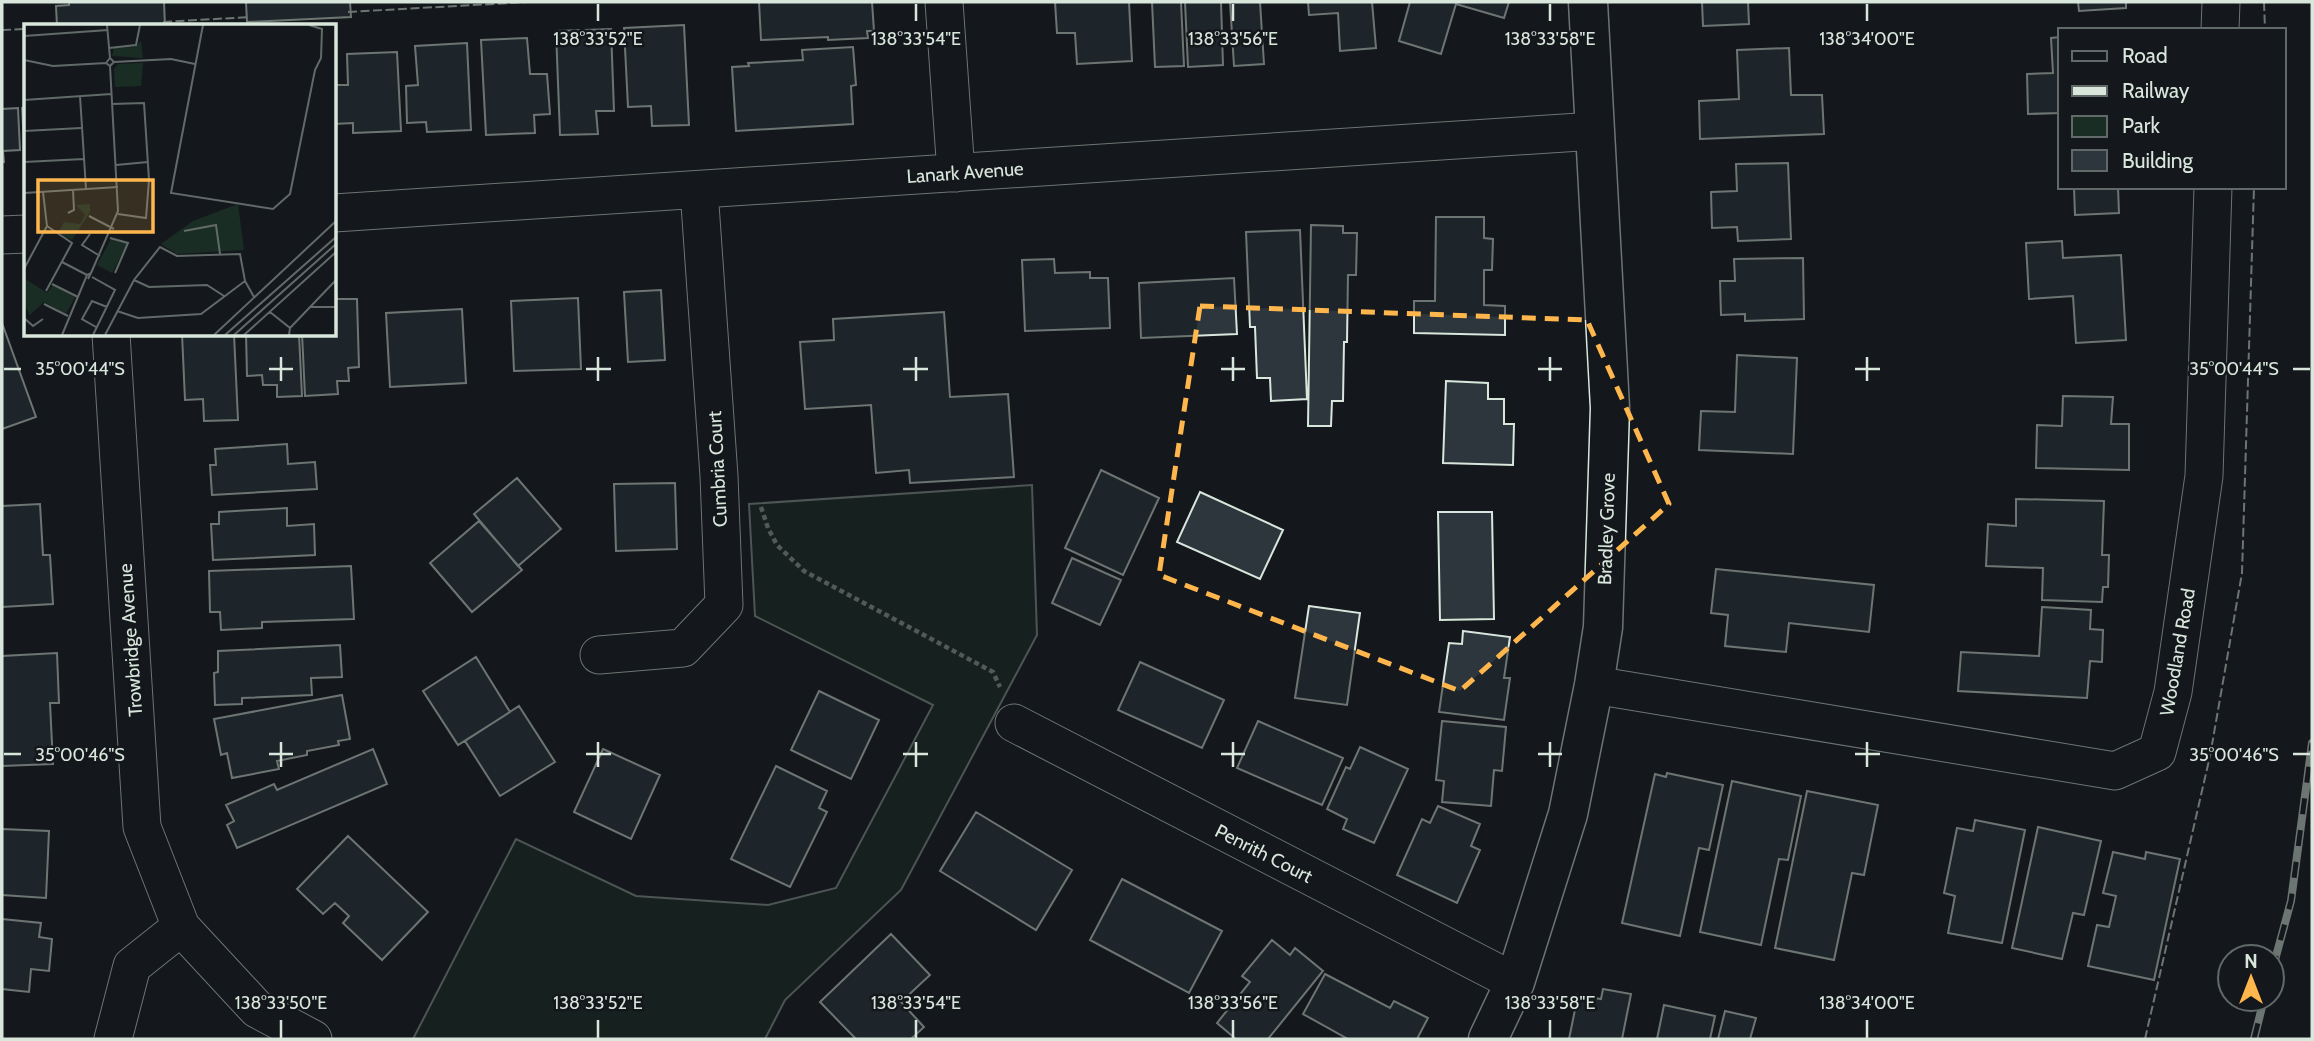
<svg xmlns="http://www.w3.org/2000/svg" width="2314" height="1041" font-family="Cabin,sans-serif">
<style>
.green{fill:#1a2d24;stroke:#939e99;stroke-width:2}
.building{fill:#2c363c;stroke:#d8e6dc;stroke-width:2}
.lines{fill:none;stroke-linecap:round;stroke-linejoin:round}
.street-casing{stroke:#d8e6dc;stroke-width:39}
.secondary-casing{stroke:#d8e6dc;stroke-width:41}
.path{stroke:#9da8a2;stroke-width:4.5;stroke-dasharray:5 3.5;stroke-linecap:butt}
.street{stroke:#14181c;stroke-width:37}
.secondary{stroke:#14181c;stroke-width:38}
.rail-casing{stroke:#d8e6dc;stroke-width:8}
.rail{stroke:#14181c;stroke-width:5;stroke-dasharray:16;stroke-linecap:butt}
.fence{stroke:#d8e6dc;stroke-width:2;stroke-dasharray:9 3.5;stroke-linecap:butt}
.marked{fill:none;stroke:#ffb74d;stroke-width:5;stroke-dasharray:14 9;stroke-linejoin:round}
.ticks{fill:none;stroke:#d8e6dc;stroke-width:2.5}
.labels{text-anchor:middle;stroke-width:5;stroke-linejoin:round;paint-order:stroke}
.street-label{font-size:19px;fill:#d8e6dc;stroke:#14181c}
.inset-road{fill:none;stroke:#626a69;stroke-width:2}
.view{fill:#ffb74d;fill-opacity:0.15;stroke:#ffb74d;stroke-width:3.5}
.inset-edge{fill:none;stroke:#d8e6dc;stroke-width:3.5}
.ticks-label{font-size:18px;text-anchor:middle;fill:#d8e6dc;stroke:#14181c;stroke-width:5;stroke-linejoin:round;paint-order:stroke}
</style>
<rect width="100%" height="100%" fill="#14181c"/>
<path class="green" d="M1032 485 1037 635 901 890 785 1000 765 1039H413L516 839 636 896 768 905 836 888 933 705 755 616 749 504Z"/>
<path class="building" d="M69 2H164L165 26H57L56 6 69 5Z
M246 2H350L351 17 247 22Z
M759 2H872L874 31H867L868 38 828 40V37L761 40Z
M1055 2H1129L1132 61 1077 64 1075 33H1057Z
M1152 2H1181L1184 66 1155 67Z
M1185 2H1221L1223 65 1188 67Z
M1230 2H1260L1264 64 1234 66Z
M1308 2H1372L1376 48 1340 51 1338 13 1309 15Z
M1410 2H1509L1504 18 1456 4 1441 54 1399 41Z
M1702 2H1748L1749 24 1703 26Z
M2078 2H2126V8L2079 11Z
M684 25 689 125 652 126 651 106 628 107 624 28Z
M611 29 614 111H596L598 134 560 135 556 31Z
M2060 37V113L2028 114 2027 74 2053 73 2051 38Z
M527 38 530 74H547L550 114 534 115 535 133 486 135 481 40Z
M467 43 471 130 427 132 426 122 407 123 406 86 418 85 415 46Z
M853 47 856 85 851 86 853 124 736 131 732 67 749 66 748 63 803 60 802 50Z
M1789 48 1791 95H1822L1824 134 1700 139 1699 101 1739 99 1737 50Z
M397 52 401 131 353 133V123L334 124V85H348L347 54Z
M26 107V142H24L22 108Z
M18 108 20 150 3 151 4 162H2V109Z
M1788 163 1791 239 1738 241 1737 227 1712 228 1711 192 1737 191 1736 164Z
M2074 187H2118L2119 213 2075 215Z
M1436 217H1484V238L1493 239 1492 270H1484V305L1505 306V335L1414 333V301H1435Z
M1311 225 1343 226V233H1357L1356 275H1348L1347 342H1344L1343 401H1332L1331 426H1308Z
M1300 230 1307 399 1271 401 1270 378H1257L1255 327H1250L1246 232Z
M2062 241 2063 258 2121 255 2126 340 2076 343 2073 296 2029 299 2026 243Z
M1803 258 1804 319 1745 321V314L1721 315 1720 281H1735L1734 259Z
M1054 259 1055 273 1090 272V278H1108L1110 328 1025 331 1022 260Z
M1234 278 1237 334 1141 338 1139 283Z
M661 290 665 360 628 362 624 292Z
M334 293H336L337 299H357L359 367 348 368 349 381H337L338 394 305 396 302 334H334Z
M578 298 581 369 514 371 511 301Z
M462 309 466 383 390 387 386 313Z
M944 312 950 397 1008 394 1014 477 910 483 909 470 876 473 871 405 805 409 800 342 834 340 833 319Z
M2 323 36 417 2 429Z
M182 334H234L238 420 204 421 203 399 185 400Z
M246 334H299L302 396 277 397V385H263L262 375 247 376Z
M1737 355 1797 358 1793 454 1699 450 1701 411 1735 412Z
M1446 381 1488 383V399H1504V424H1514L1513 465 1443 463Z
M2063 396 2113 397 2111 424H2129V470L2036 468 2037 425 2062 426Z
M287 444 288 464 315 462 317 489 212 495 210 465H216L215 449Z
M1101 470 1159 498 1123 575 1065 548Z
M517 478 561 529 518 566 474 514Z
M675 483 677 549 616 551 614 484Z
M1200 492 1283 530 1260 579 1177 542Z
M2016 499 2104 501 2102 555H2109L2108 587H2103L2102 602 2042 600 2043 568 1986 566 1988 524 2016 526Z
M40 504 43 555H50L53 604 2 607V506Z
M287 508V526L314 524 315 555 213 560 211 524H219V512Z
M1438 512H1492L1494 619 1440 620Z
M479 521 522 570 472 612 430 563Z
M1072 558 1121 580 1100 625 1052 603Z
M351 566 354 619 262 622V628L221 630 220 612H210L209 571Z
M1716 569 1874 585 1869 632 1789 623 1786 652 1725 646 1728 615 1711 613Z
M1309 606 1360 613 1347 705 1295 698Z
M2042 607 2091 610 2090 629 2103 630 2102 662 2090 661 2087 698 1958 691 1961 652 2039 656Z
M1463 631 1510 637 1504 678H1510L1504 720 1439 712 1449 643 1462 644Z
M340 645 342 677 311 678 312 695 242 698V704L215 705 214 673 218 672V651Z
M57 653 59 703H50L53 764 2 766V656Z
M476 657 510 712 458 745 423 691Z
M1140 662 1224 700 1202 748 1118 710Z
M819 691 879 720 851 779 791 750Z
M342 695 350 739 338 741 339 745 307 751V755L277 761 279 769 232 778 227 753 221 755 214 719Z
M519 706 555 762 500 796 465 741Z
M1258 721 1343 758 1322 805 1237 768Z
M1442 721 1506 727 1502 771 1494 770 1491 806 1442 802 1444 781 1436 780Z
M1360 747 1408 769 1374 843 1343 829 1347 819 1327 809 1346 767 1350 769Z
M373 749 387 784 237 848 227 825 234 821 226 805 274 784 277 790Z
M603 749 660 775 631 839 574 812Z
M776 766 827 791 819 808 827 812 790 887 731 859Z
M1667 773 1723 785 1709 850 1699 848 1680 936 1622 923 1655 774 1666 777Z
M1732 781 1801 796 1788 860 1779 859 1761 945 1700 932Z
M1807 791 1878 805 1864 875 1852 873 1834 960 1775 948Z
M1438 806 1480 824 1471 846 1480 850 1457 903 1397 875 1422 819 1430 823Z
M976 812 1072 870 1036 930 940 871Z
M1975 820 2025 830 2002 943 1948 933 1955 896 1944 893 1957 828 1973 831Z
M2038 827 2101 841 2084 915 2073 913 2062 959 2012 948Z
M2 829 49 831 46 898 2 895Z
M348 836 428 912 382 960 343 923 349 916 335 903 323 914 297 889Z
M2113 852 2145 859 2146 852 2180 859 2154 980 2088 966 2097 925 2109 927 2116 896 2103 893Z
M1122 879 1222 931 1189 993 1090 940Z
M2 919 41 923 39 937 52 939 49 971 31 969 29 992 2 989Z
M891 934 930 975 901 1002 924 1027 911 1039H856L820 1002Z
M1272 940 1290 955 1295 948 1323 971 1268 1039H1236L1217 1023 1250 982 1242 976Z
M1325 974 1390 1008 1394 1001 1428 1018 1417 1039H1348L1303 1014Z
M1603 989 1631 994 1622 1039H1569L1578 995 1601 999Z
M1664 1005 1715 1016 1710 1039H1657Z
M1725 1011 1756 1018 1750 1039H1718Z"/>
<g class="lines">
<g class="street-casing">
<path id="street" d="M944 2 956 173
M2220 30 2221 2
M334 213 1595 131
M2 235 26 234
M111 334 142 827 181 927 257 1009 313 1039
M599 655 683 648 724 605 719 476 699 190
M1594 685 2115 771 2157 752 2173 692 2204 476 2213 187
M1014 723 1515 982
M113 1039 132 966 181 927"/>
</g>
<g class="secondary-casing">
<path id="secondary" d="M1488 1039 1515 982 1568 814 1594 685 1603 627 1610 408 1588 2"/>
</g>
<path class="path" d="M761 507 768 528 777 545 804 571 993 672 1000 687"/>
<use href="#street" class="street"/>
<use href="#secondary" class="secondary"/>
<g class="rail-casing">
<path id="rail" d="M2272 971 2291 901 2312 743
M2254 1039 2264 999"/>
</g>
<use href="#rail" class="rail"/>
<path class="fence" d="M2264 2 2265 30
M348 12 529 2
M163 22 250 17
M2 30 26 29
M2145 1039 2210 756 2242 573 2254 187"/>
</g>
<path d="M0 0H2314V1041H0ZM1200 306 1587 320 1669 504 1460 691 1159 575Z" fill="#14181c" fill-opacity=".55" fill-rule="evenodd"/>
<path class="marked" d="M1200 306 1587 320 1669 504 1460 691 1159 575Z"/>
<path class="ticks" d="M598 4V21M916 4V21M1233 4V21M1550 4V21M1867 4V21M281 357V381M598 357V381M916 357V381M1233 357V381M1550 357V381M1867 357V381M4 369H21M269 369H293M586 369H611M903 369H928M1221 369H1245M1538 369H1562M1855 369H1880M2293 369H2310M281 742V767M598 742V767M916 742V767M1233 742V767M1550 742V767M1867 742V767M4 754H21M269 754H293M586 754H611M903 754H928M1221 754H1245M1538 754H1562M1855 754H1880M2293 754H2310M281 1020V1038M598 1020V1038M916 1020V1038M1233 1020V1038M1550 1020V1038M1867 1020V1038"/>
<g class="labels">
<g class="street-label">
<text transform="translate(965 172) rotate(-4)" y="7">Lanark Avenue</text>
<text transform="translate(717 469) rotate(-93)" y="7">Cumbria Court</text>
<text transform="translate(1606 529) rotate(-88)" y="7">Bradley Grove</text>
<text transform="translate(130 640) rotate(-94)" y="7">Trowbridge Avenue</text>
<text transform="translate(2177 652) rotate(-80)" y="7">Woodland Road</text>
<text transform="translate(1264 853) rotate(27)" y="7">Penrith Court</text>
</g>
</g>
<g transform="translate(24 24)">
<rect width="312" height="312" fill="#14181c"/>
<path d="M117 17 119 34 88 32 90 24 110 23ZM119 39 117 62 91 63 90 45 94 40ZM66 180V188L48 216 34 209 40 198 56 200 61 191 52 181ZM214 180 220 226 153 230 137 220 169 197ZM87 215 104 219 88 249 73 241ZM0 254 23 269 29 261 51 273 42 290 20 278 6 291 0 280Z" fill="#1a2d24"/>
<path class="inset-road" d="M83 1 86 34M179 1 147 169 249 185 266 170 291 46 297 34 298 5 285 1M0 12 84 6M85 24 112 21 116 1M0 36 29 42 82 39M90 38 147 35 171 40M56 72 62 165M0 76 87 70M88 80 120 79 125 156 122 194 94 190M0 107 57 104M0 138 60 135M92 141 124 138M0 169 94 163M44 189 50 186 49 166M65 192 90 205M160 207 192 201 196 230M66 210 58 221 76 232M86 214 104 219 91 249M38 238 63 251M0 245 23 202 19 168M67 249 94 187 86 42 82 39 86 34 90 38 86 42M68 253 91 266 69 311M110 256 125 263 183 261 200 272M28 260 54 273M22 267 48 219 23 202M20 280 44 292M287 283H312M93 287 114 294 177 290 221 257M246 288 266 304 265 311M0 294 9 302 19 295M72 303 58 295 68 277 83 283M266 304 312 256M38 311 63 251 67 249 64 255M81 311 110 256 136 223 153 232 216 230 221 257 230 273M190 311 312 197M201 311 312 213M210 311 312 220M220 311 312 228"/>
<path class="view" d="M14 156H129V208H14Z"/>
<rect width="312" height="312" class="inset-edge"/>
</g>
<g class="ticks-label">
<text x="598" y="45">138°33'52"E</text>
<text x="916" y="45">138°33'54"E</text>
<text x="1233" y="45">138°33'56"E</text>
<text x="1550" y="45">138°33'58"E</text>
<text x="1867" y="45">138°34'00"E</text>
<text x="80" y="375">35°00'44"S</text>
<text x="2234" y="375">35°00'44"S</text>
<text x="80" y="761">35°00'46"S</text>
<text x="2234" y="761">35°00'46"S</text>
<text x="281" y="1009">138°33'50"E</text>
<text x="598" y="1009">138°33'52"E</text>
<text x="916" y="1009">138°33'54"E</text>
<text x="1233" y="1009">138°33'56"E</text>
<text x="1550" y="1009">138°33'58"E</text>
<text x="1867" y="1009">138°34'00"E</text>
</g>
<rect width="2314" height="1041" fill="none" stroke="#d8e6dc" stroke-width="7"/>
<rect x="2058" y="28" width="228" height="161" fill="#14181c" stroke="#626a69" stroke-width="2"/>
<rect x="2072" y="51" width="35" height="10" fill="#14181c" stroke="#626a69" stroke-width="2"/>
<text x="2122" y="63" font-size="21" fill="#d8e6dc">Road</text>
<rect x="2072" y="86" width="35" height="10" fill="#d8e6dc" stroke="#626a69" stroke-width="2"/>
<text x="2122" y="98" font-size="21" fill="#d8e6dc">Railway</text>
<rect x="2072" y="116" width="35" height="21" fill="#1a2d24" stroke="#626a69" stroke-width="2"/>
<text x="2122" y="133" font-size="21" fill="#d8e6dc">Park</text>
<rect x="2072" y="150" width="35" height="21" fill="#2c363c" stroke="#626a69" stroke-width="2"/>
<text x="2122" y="168" font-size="21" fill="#d8e6dc">Building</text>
<g transform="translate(2251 978)"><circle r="33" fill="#14181c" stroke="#626a69" stroke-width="2"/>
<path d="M0-5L12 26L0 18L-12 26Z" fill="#ffb74d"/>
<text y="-10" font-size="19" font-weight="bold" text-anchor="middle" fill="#d8e6dc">N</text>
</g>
</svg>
